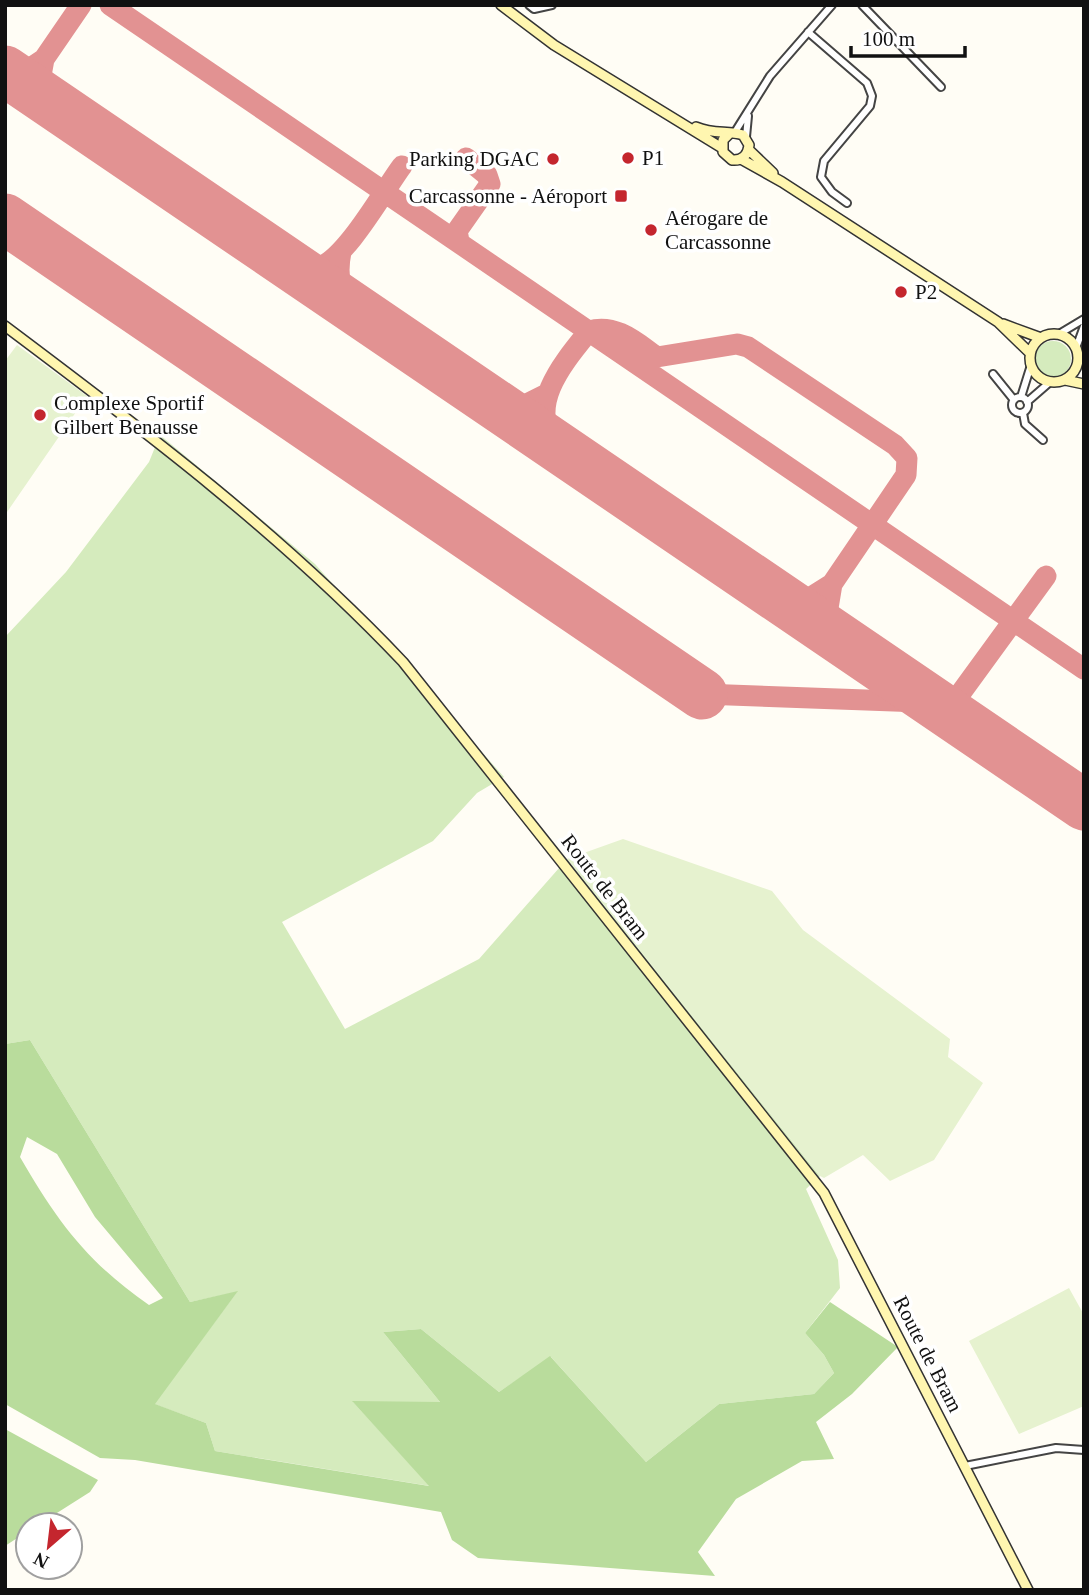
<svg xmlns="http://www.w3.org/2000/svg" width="1089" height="1595" font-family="'Times New Roman',serif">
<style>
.green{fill:#d5ebbd}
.forest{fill:#b9dc9c;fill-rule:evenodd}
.pitch{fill:#e6f2cf}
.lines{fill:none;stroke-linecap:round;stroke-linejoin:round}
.taxiway{stroke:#e29292;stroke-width:21}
.runway{stroke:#e29292;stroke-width:51}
.street-casing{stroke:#444;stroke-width:10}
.secondary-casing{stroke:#333;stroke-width:12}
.street{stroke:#fff;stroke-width:6}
.secondary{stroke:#fff6b0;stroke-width:9}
.poi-dot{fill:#c4262e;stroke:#fff;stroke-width:2.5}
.labels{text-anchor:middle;stroke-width:7;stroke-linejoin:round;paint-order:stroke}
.poi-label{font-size:21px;fill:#111;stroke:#fff;text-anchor:start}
.street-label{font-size:21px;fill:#111;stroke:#fff}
</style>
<rect width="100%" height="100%" fill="#fffdf5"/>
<path class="green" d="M1035 359a18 18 0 1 1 36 0a18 18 0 1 1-36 0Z
M160 435 315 564 504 777 477 793 433 841 282 922 345 1029 479 959 567 859 820 1176 806 1189 838 1260 840 1288 805 1333 824 1355 834 1373 814 1394 719 1404 646 1462 551 1357 499 1392 421 1329 383 1332 440 1402H353L430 1486 215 1451 206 1423 154 1404 237 1292 190 1302 30 1040 5 1044V637L66 572 149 462Z"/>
<path class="forest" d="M30 1040 190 1302 238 1291 155 1404 206 1423 215 1451 429 1486 352 1401 440 1402 383 1332 421 1329 499 1392 550 1356 646 1462 719 1404 814 1394 834 1373 824 1355 805 1333 830 1302 898 1347 852 1394 816 1422 834 1459 802 1461 736 1499 698 1552 715 1576 478 1558 452 1540 441 1512 135 1460 100 1458 5 1404V1044ZM27 1137 57 1154 95 1217 163 1298 149 1305C87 1262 57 1221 20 1157Z
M5 1429 98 1480 90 1492 38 1525H28V1531L5 1546Z"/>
<path class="pitch" d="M17 345 87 396 5 515V361Z
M623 839 772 891 803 930 950 1039 948 1057 983 1083 934 1160 890 1181 863 1155 824 1178 820 1176 567 859Z
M1069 1288 1084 1315V1406L1019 1434 969 1341Z"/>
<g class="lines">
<path class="taxiway" d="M110 5 1084 669
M5 68 26 71 44 59
M51 102 40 81 44 59 81 5
M459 241 457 231 490 184 487 175 466 158
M341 252C336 277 340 291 357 310
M287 263C297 266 308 270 319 267 346 259 384 190 402 166
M496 405 523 406 545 395
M557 446C525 407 563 363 589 331 616 323 637 343 657 357L737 344 748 347 895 445 907 458 906 475 832 584 805 601 778 597
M832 584 827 614 842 640
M702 694 949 703 960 694 1046 576
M960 694 956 709 965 724"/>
<path class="runway" d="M5 71 1084 805
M5 219 702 694"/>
<g class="street-casing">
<path id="street" d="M529 5 534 9 552 5
M862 5 941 87
M808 32 867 83 872 96 870 106 824 161 821 177 832 192 847 203
M735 132 770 76 832 5
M746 137 748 116
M1059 334 1084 319
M1076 348 1084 326
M993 374 1014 400
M1021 397 1031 365
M1012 405a8 8 0 1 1 16 0a8 8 0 1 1-16 0Z
M1027 402 1050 382
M1023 413 1025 424 1043 440
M965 1466 1056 1448 1084 1450"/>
</g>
<g class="secondary-casing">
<path id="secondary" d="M501 5 554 45 722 148
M696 127C714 135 728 130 743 135L749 145C748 155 742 161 732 160L723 152V140L729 134
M749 150 773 173
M741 159 782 182 998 322 1030 353
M1003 324 1041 338
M5 326C145 431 283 535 403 662L824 1193 1028 1590
M1030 358a24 24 0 1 1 48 0a24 24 0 1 1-48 0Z
M1065 380 1084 384"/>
</g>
<use href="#street" class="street"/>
<use href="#secondary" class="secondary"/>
</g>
<g class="poi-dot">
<circle cx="628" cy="158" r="7"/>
<circle cx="553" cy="159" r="7"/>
<rect x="614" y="189" width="14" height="14" rx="3.5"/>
<circle cx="651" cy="230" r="7"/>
<circle cx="901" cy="292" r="7"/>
<circle cx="40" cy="415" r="7"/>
</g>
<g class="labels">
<g class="poi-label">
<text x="642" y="165">P1</text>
<text x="539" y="166" text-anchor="end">Parking DGAC</text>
<text x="607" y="203" text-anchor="end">Carcassonne - Aéroport</text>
<text x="665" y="225">Aérogare de<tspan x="665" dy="24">Carcassonne</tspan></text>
<text x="915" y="299">P2</text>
<text x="54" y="410">Complexe Sportif<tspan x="54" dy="24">Gilbert Benausse</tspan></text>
</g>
<g class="street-label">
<text transform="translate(605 887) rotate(52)" y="7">Route de Bram</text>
<text transform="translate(928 1354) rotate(63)" y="7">Route de Bram</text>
</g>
</g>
<rect width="1089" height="1595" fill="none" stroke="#111111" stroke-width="14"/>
<g transform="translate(49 1546) rotate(208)"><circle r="33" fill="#ffffff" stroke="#a0a0a0" stroke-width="2"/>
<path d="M0-5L12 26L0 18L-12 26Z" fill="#c4262e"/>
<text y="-10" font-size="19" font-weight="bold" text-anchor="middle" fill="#111111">N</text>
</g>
<path d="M851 46v10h114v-10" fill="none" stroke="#111111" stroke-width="3.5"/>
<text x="862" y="46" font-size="21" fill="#111111" stroke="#ffffff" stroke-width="5" paint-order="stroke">100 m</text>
</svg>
